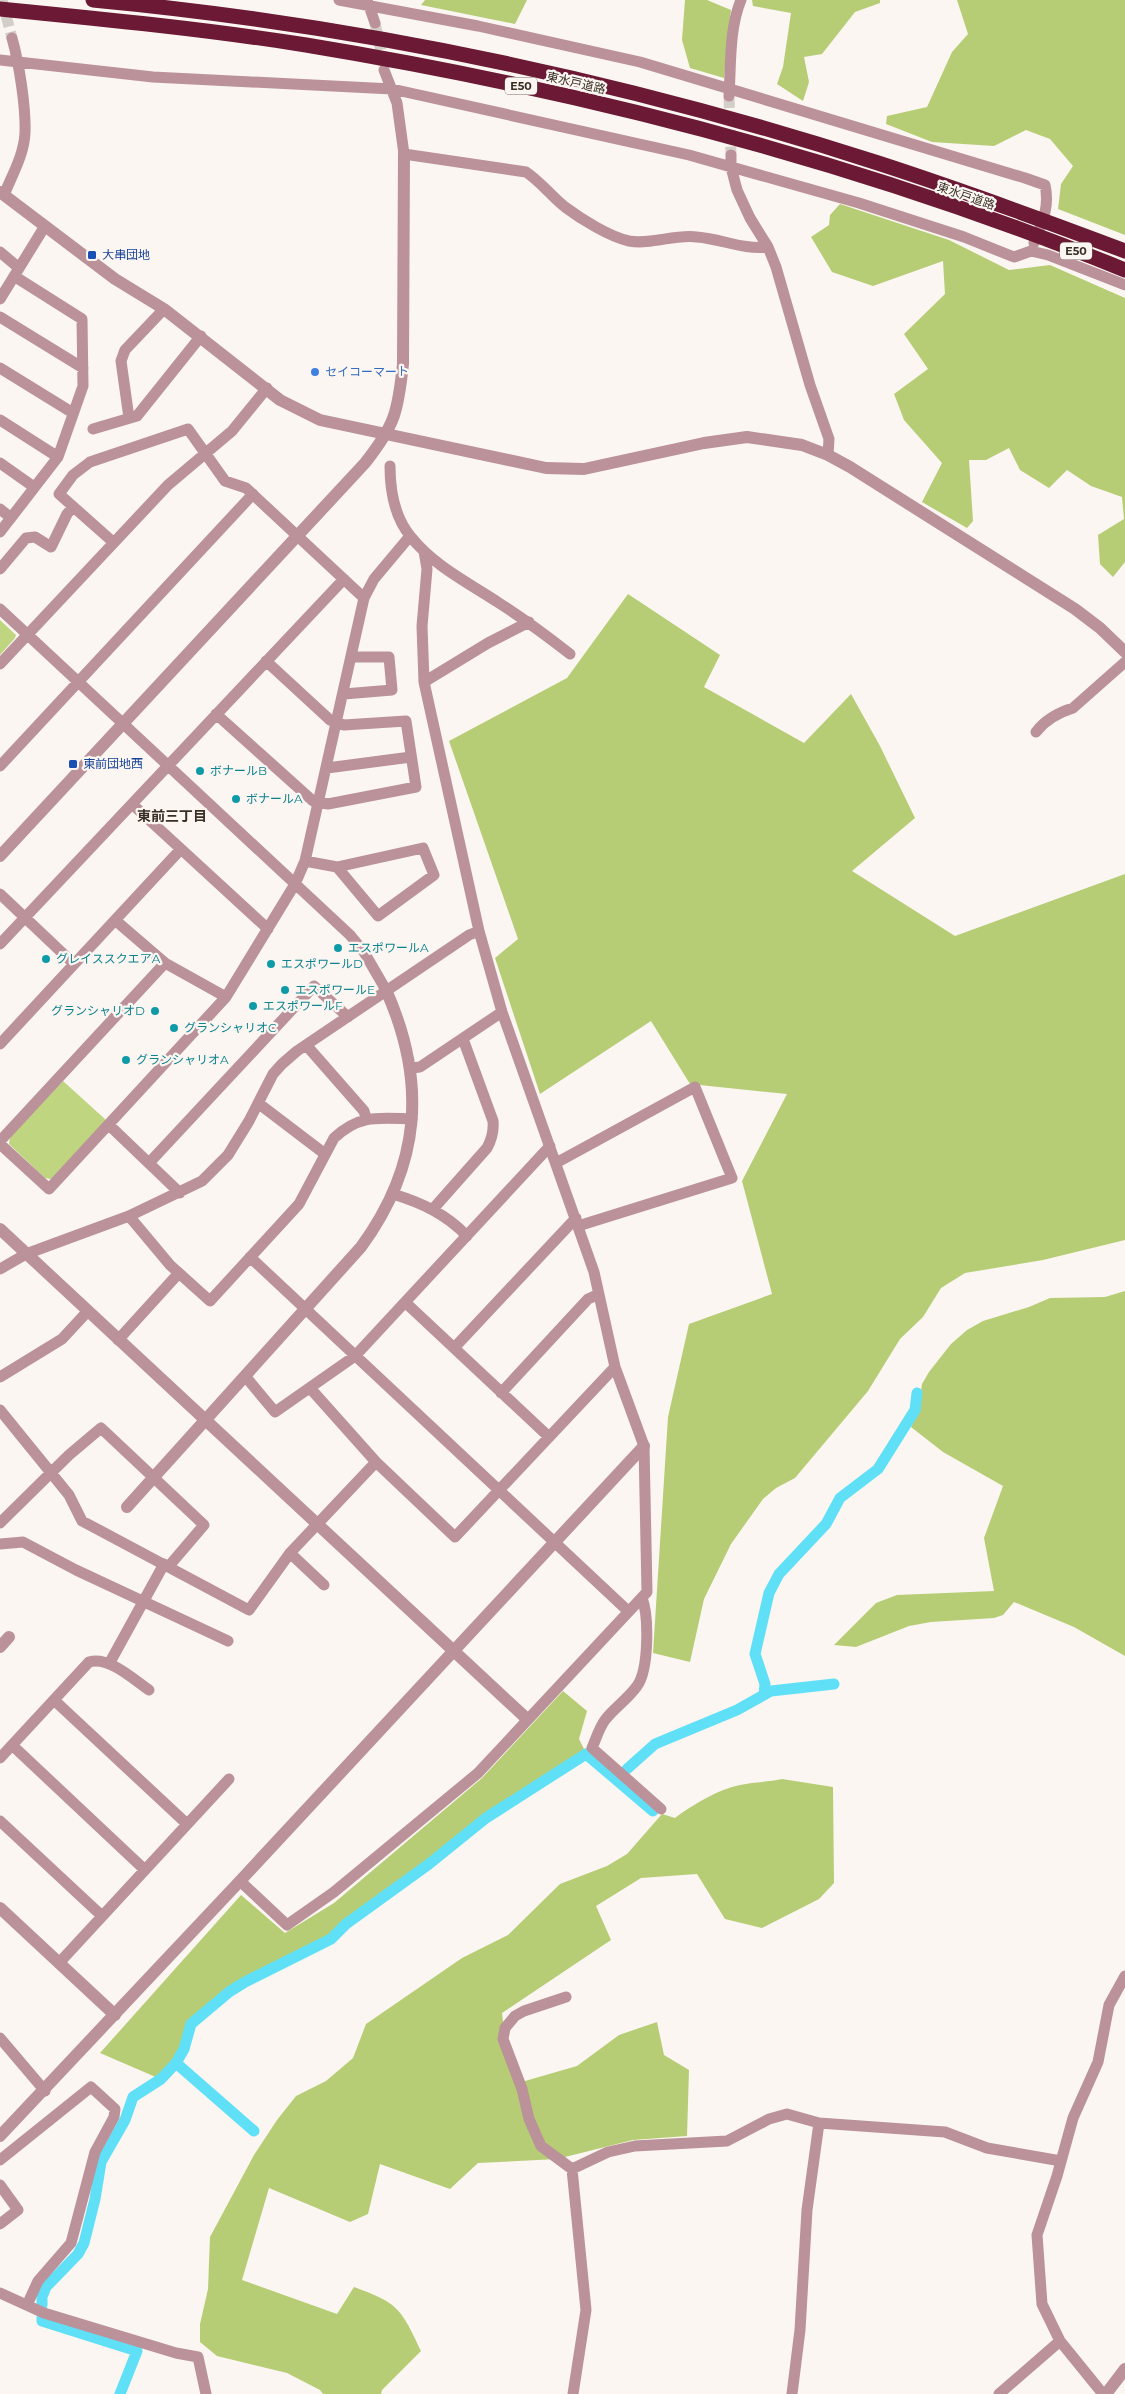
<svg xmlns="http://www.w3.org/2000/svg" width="1125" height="2394" font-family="Montserrat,'Noto Sans JP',sans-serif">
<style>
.green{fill:#bfd580}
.forest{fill:#b6cd75}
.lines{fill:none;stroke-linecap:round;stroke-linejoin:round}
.canal{stroke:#60e0f7;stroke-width:11}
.minor-tunnel{stroke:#d4cec8;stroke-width:11;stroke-dasharray:11 5.5;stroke-linecap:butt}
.minor{stroke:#bb919a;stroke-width:11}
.tertiary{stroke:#bb919a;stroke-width:12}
.motorway{stroke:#6b1935;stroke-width:15}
.transit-dot{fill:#1a4fb4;stroke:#fbf6f1;stroke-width:2}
.shop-dot{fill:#3f7fe0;stroke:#fbf6f1;stroke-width:2}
.culture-dot{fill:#0f9aa8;stroke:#fbf6f1;stroke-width:2}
.labels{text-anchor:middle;stroke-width:4.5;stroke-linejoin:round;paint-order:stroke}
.shield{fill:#fbf6f1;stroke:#726a62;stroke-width:1}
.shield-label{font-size:11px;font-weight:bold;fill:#382e25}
.street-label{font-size:12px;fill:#382e25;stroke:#fbf6f1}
.transit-label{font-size:12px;fill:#164399;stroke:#fbf6f1;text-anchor:start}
.shop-label{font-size:12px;fill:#366cbe;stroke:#fbf6f1;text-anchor:start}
.culture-label{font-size:12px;fill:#0d838f;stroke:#fbf6f1;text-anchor:start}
.neighbourhood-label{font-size:14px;font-weight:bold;fill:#382e25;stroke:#fbf6f1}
</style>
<rect width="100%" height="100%" fill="#fbf6f1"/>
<path class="green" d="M0 620 16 635 15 638 0 655Z
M63 1081 106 1120 51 1179 45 1178 9 1144 10 1137Z"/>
<path class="forest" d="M425 0H527L515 24 421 5Z
M685 0H707L731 10 724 78 690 68 682 40Z
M752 0H880V3L855 12 822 54 804 57 809 82 803 101 777 84 783 67 791 13 753 6Z
M957 0H1125V235L1058 209 1061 184 1073 166 1050 139 1026 130 994 146 932 142 886 124 887 116 927 107 952 52 968 34Z
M840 204 949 240 1009 270 1050 265 1125 298V562L1113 577 1100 564 1098 535 1124 519 1122 497 1091 486 1067 470 1049 488 1020 470 1009 448 986 460H969L973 521 967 528 922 502 942 463 904 420 894 394 928 369 904 334 945 294 943 261 873 286 832 272 811 237 829 225 830 215Z
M628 594 720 655 704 687 804 743 851 694 880 746 915 818 852 871 955 936 1125 874V1240L1043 1260 965 1273 941 1288 923 1317 900 1339 868 1391 795 1478 776 1488 763 1499 731 1544 704 1599 690 1662 653 1653 668 1417 689 1324 772 1294 742 1181 787 1094 690 1084 651 1021 540 1094 495 958 518 939 449 741 567 678Z
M1125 1291V1656L1074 1627 1014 1602 1003 1615 994 1618 931 1622 909 1626 856 1647 834 1645 876 1603 897 1595 994 1591 984 1538 1003 1486 943 1452 911 1427 918 1412 922 1384 929 1372 951 1344 967 1330 983 1321 1029 1307 1050 1298 1105 1297Z
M563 1691 587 1711 579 1739 585 1751 484 1816 426 1863 344 1922 318 1944 241 1980 225 1990 188 2021 181 2048 173 2063 158 2078 100 2053 241 1895 285 1933 334 1903 482 1778Z
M782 1779 833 1787 834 1883 819 1899 762 1928 725 1919 697 1874 641 1878 596 1906 611 1940 502 2013 504 2030 518 2083 577 2066 619 2035 657 2022 664 2055 689 2070 687 2136 633 2140 557 2159 478 2163 450 2189 380 2164 368 2214 350 2222 269 2188 242 2280 337 2314 354 2287C398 2303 401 2308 421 2351L382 2390 381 2394H323L320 2390 287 2373 217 2356 200 2342V2324L208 2289 210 2237 254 2155 277 2120 296 2096 326 2081 353 2058 366 2024 462 1958 508 1935 560 1884 607 1866 627 1854 662 1814 675 1818C692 1805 719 1789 740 1785 754 1782 768 1782 782 1779Z"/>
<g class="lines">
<path class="canal" d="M764 1695 765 1684 755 1654 769 1593 779 1574 826 1524 840 1498 878 1469 915 1410 917 1393
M627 1769 655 1744 737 1710 771 1691 834 1684
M176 2063 254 2131
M42 2305V2297L46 2287 78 2254 84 2243 95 2199 101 2162 125 2120 133 2097 161 2079 176 2063 184 2049 191 2024 229 1992 245 1982 331 1939 346 1924 429 1864 486 1818 586 1754 653 1811
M42 2318V2321L137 2351 120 2394"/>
<path class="minor-tunnel" d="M2 0 12 38
M375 23 384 65
M729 97 731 155"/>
<path class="minor" d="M339 0 478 26 640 62 1025 178 1045 185C1050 207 1042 223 1034 243
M367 0 375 23
M0 60 153 77 392 89 689 155 859 203 964 237 1014 257 1031 251 1048 255 1125 285
M384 70 397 103 404 154 526 172C541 182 551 196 565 207 581 219 610 237 629 241 652 245 674 234 697 237 722 239 743 250 768 247
M729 96C731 65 729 29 741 0
M731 155V167L737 190 750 218 768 247 776 267 810 385 829 439 828 455
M4 195C12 175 24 155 25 133 26 107 19 63 12 38
M0 252 19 268
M0 299 45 226
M0 317 83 368
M0 368 73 413
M129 418 121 361 125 350 164 309
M0 420 58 457
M93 429 137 416 201 336
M0 463 34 487
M390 466C390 490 395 518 411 537 434 566 469 583 499 603 524 619 547 636 570 654
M0 509 11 518
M0 532 58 457 83 386 82 319 14 276
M113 542 59 494 73 475 90 462 188 429 225 481 246 488 364 598
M0 569 26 538 35 537 51 547 67 514 73 507
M0 609 350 935 364 952 386 990
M0 664 168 485 232 431 267 388
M424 682 488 643 529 622
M344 694 392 690 389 657H351
M216 714 313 801 328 804 416 787 406 721 344 725 330 720 266 661
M1036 732C1045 720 1060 712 1073 708L1125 662
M0 766 253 494
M327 768 411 757
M132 804 268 929
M305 861 337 867 378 916 434 875 423 848 337 867
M0 894 74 964
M115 920 165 963 226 997
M0 944 344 579
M0 1044 181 849
M307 1046 364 1111 366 1118
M411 1068 420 1067 502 1012
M258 1103 325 1154
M109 1125 180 1193
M0 1141 165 963
M0 1144 49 1189 226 997 295 884 305 861 364 598 374 579 410 536
M149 1163 314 986 348 1017
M556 1163 695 1087 732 1178 578 1226
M393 1194C422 1203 446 1214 467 1236
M433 1209 487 1148C492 1139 494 1132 493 1121L463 1039
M129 1216 170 1265 210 1301 299 1204 334 1138C360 1114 378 1118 412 1119
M250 1257 628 1611
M0 1269 26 1254 129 1216 202 1181 228 1155 249 1121 273 1074 282 1064 297 1051 469 935 479 931
M406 1303 548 1436
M118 1340 178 1274
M454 1348 576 1218
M245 1376 275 1412 355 1356 550 1146
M0 1377 62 1339 87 1312
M310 1388 376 1462 455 1537 615 1367
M501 1393 588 1299 597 1295
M0 1410 69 1495 82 1521 249 1610 290 1553 376 1462
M0 1523 69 1455 101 1428 204 1525 169 1566
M0 1544 23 1542 76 1570 228 1641
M290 1553 324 1585
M642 1598C649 1616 649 1670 637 1686 628 1699 614 1708 605 1720 599 1728 596 1739 592 1748L661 1809
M109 1664 164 1564
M54 1700 187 1824
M12 1745 145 1870
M0 1758 89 1662C109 1656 133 1679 149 1690
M0 1821 102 1916
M240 1881 287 1925 334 1892 478 1773 647 1592 644 1446 615 1367 594 1272 502 1012 479 931 424 682 422 626 427 569 424 551
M59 1963 229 1779
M566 1997 524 2011 515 2016 505 2028 503 2039 522 2089 529 2119 541 2146 572 2169 586 2310 573 2394
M0 2038 45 2091
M0 2160 91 2087 115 2109 114 2117 95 2152 71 2243 38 2281 27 2305
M572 2169 608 2152 635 2146 727 2141 769 2119 787 2114 819 2123 945 2132 987 2148 1061 2161
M0 2185 18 2210 0 2224
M0 2293 44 2313 176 2353 198 2357 206 2394
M792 2394 800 2330 807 2210 819 2123
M999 2394 1060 2341
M1103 2394 1060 2341 1042 2304 1037 2235 1057 2176 1073 2118 1098 2062 1109 2005 1125 1976"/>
<path class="tertiary" d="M0 192 115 279 164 309 280 400 320 420 546 468 584 469 704 443 747 437 802 445 828 455 850 467 1075 609 1100 628 1125 652
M0 856 365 463C395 425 398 412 403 364L404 154
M0 1229 527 1719
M127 1507 361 1247C421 1165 427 1082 386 990
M0 1647 9 1637
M0 1908 115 2015
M0 2136 240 1881 644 1446
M1106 2394 1125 2369"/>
<path class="motorway" d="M93 0C358 25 624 81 878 163 961 190 1043 220 1125 251
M0 9C102 19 205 29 306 45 585 91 863 163 1125 270"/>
</g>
<g class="transit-dot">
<rect x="87" y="250" width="10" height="10" rx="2.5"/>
<rect x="68" y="759" width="10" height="10" rx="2.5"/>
</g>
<circle class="shop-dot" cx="315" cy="372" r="5"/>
<g class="culture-dot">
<circle cx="200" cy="771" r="5"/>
<circle cx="236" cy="799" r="5"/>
<circle cx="338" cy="948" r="5"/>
<circle cx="46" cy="959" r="5"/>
<circle cx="271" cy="964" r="5"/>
<circle cx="285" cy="990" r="5"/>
<circle cx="253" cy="1006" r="5"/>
<circle cx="155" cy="1011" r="5"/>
<circle cx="174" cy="1028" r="5"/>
<circle cx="126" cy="1060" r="5"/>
</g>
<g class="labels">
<g class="shield">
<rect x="505" y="77.5" width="32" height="17" rx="4"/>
<rect x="1060" y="242.5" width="32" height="17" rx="4"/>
</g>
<g class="shield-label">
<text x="521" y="90">E50</text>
<text x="1076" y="255">E50</text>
</g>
<g class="street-label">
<text transform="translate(576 83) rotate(13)" y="4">東水戸道路</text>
<text transform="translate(966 196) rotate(19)" y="4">東水戸道路</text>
</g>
<g class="transit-label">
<text x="102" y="259">大串団地</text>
<text x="83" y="768">東前団地西</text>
</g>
<g class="shop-label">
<text x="325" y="376">セイコーマート</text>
</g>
<g class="culture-label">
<text x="210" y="775">ボナールB</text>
<text x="246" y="803">ボナールA</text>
<text x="348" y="952">エスポワールA</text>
<text x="56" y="963">グレイススクエアA</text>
<text x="281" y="968">エスポワールD</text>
<text x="295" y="994">エスポワールE</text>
<text x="263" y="1010">エスポワールF</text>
<text x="145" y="1015" text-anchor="end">グランシャリオD</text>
<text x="184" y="1032">グランシャリオC</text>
<text x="136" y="1064">グランシャリオA</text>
</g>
<g class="neighbourhood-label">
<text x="172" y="821">東前三丁目</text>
</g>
</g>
</svg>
